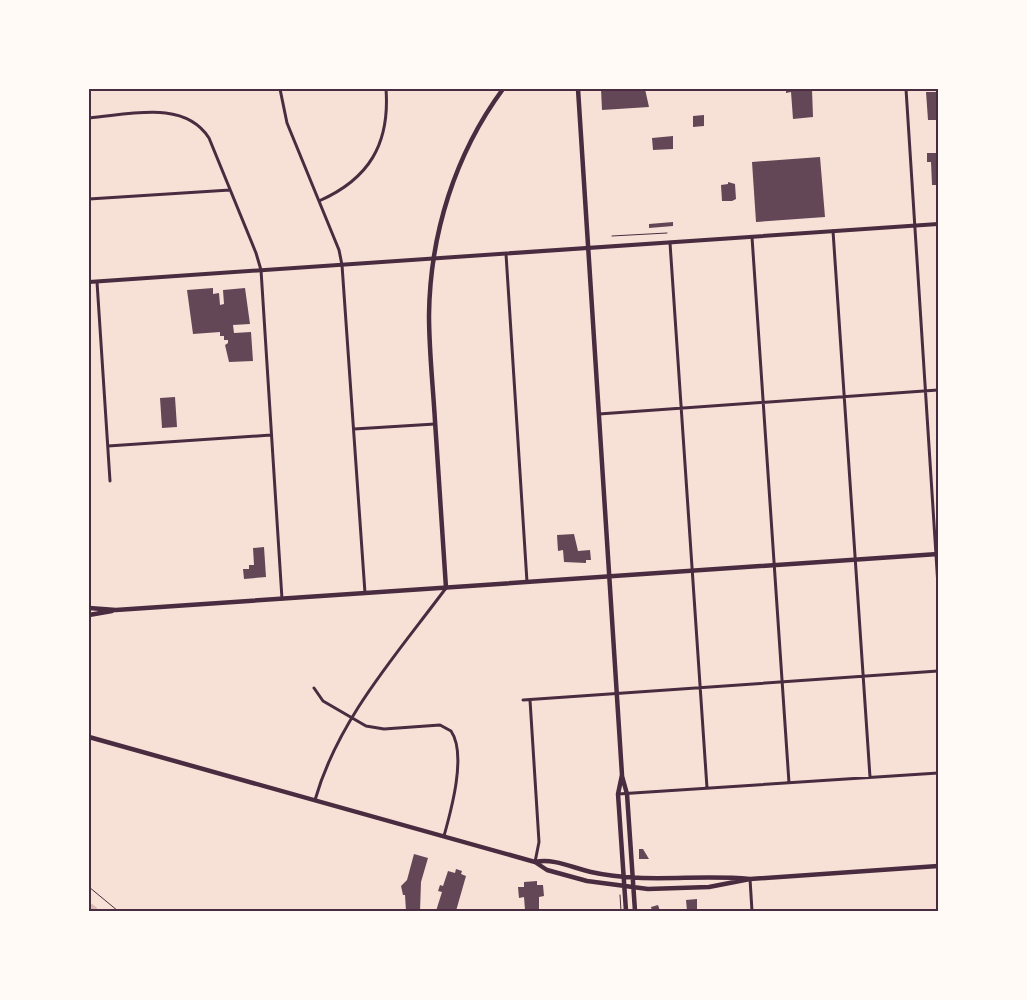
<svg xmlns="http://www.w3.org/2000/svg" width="1027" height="1000" font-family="'Work Sans',sans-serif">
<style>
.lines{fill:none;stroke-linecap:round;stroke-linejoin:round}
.river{stroke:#dcb8b0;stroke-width:10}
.building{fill:#644757}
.path{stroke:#4a2c40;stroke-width:1}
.service{stroke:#4a2c40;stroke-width:1}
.minor{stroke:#4a2c40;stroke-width:3}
.tertiary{stroke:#4a2c40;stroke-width:4}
.secondary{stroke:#4a2c40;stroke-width:4.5}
.neatline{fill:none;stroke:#4a2c40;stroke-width:2}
</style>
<rect width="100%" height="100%" fill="#f7e1d7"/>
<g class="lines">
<path class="river" d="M89 908 93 911"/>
</g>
<path class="building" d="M601 89H645L649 107 602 110Z
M786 89H812L813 117 793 119 791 92 786 93Z
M926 92H938V125L936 120H928Z
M704 115V126L693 127V116Z
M673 136V149L653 150 652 138Z
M927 153H938V196L936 185H932L931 162H927Z
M820 157 825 217 756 222 752 162Z
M728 182 735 184 736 199 732 201H722L721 185 728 184Z
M673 222V226L649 228V224Z
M213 288V294L219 293 220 305 224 304 223 290 245 288 250 324 233 325 234 333 251 332 253 361 229 362 225 345 228 343V340H224V336H220V332L193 334 187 290Z
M175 397 177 427 162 428 160 398Z
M574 534 578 551 590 550 591 560H586V563L564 562 563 550 558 551 557 535Z
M264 547 266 577 244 579 243 569H249V565H254L253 548Z
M639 849H643L649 859H639Z
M414 854 428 858 421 882 420 911H406L405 895H403L401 886 407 880Z
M456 869 462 871 461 874 466 876 456 911H436L442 892 438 891 440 885 443 886 448 871 455 873Z
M537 881V885H543L544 896 539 897V909L525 910 524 897 519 898 518 887H524V882Z
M697 899V911H687L686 900Z
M658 905 660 911H652L651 907Z"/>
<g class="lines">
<path class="path" d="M89 887 118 911
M620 895 621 911"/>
<path class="service" d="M612 236 667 233"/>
<path class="minor" d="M280 89 287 123 339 250 342 265 365 593
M906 89 938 586
M89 118C128 115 184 99 209 138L256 253 261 270 282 599
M89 199 230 190
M319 201C369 179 390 144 386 89
M833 231 870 777
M752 237 789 783
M670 243 707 788
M506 254 527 582
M97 282 110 481
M599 414 938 390
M354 429 435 424
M108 446 271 435
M314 688 323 701 366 726 384 729 440 725 451 731C467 754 451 811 444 836
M523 700 938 671
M530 700 539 842 535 862
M618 794 938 773
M315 800C338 719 397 654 446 588
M750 879 752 911"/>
<path class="tertiary" d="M89 282 938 224"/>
<path class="secondary" d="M578 89 622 775 618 794 626 911
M446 588C442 532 439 477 435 421 433 386 429 351 429 315 430 234 455 154 503 89
M89 608 116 610 175 606 938 554
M89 615 112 611
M89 737 535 862C554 858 573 868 591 872 644 884 696 874 750 879
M622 776 627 794 635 911
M535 862 547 870 587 881 648 889 709 887 750 879 938 866"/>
</g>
<rect width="1027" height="1000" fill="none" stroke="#fffaf5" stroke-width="180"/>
<rect x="90" y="90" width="847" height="820" class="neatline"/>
</svg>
